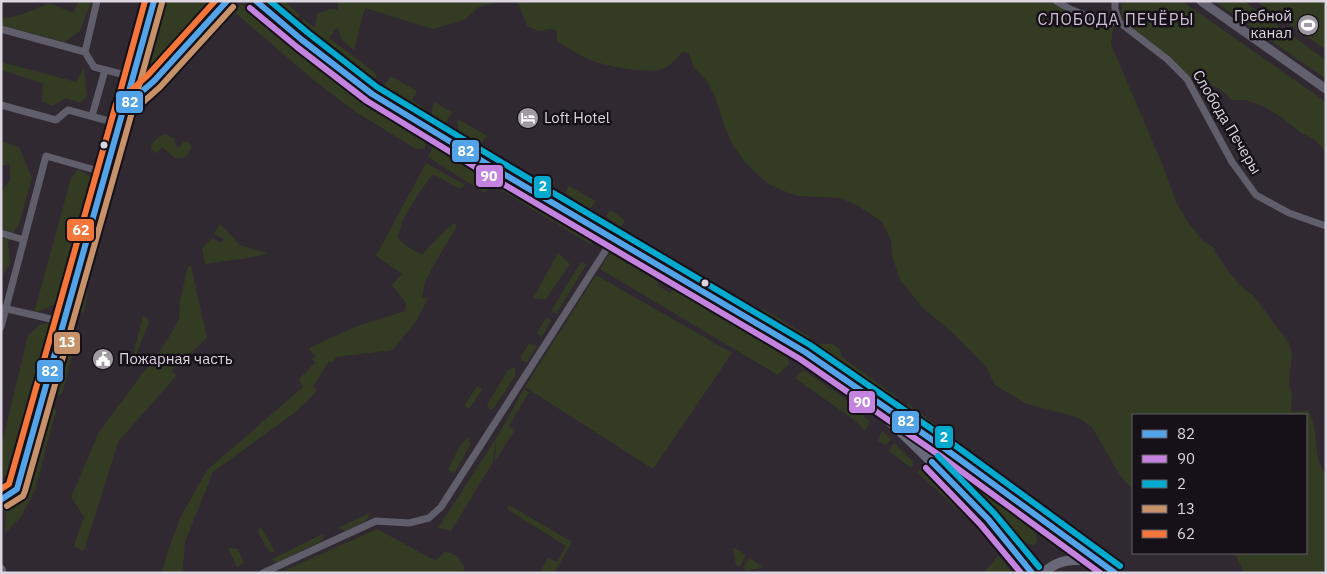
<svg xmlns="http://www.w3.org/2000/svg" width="1327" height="574" font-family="'IBM Plex Sans',sans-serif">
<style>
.green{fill:#333c23}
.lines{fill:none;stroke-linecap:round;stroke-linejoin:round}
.street{stroke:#5f5e6a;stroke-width:7}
.secondary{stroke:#62606e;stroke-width:9}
.primary{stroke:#696878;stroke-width:10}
.bus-1-casing{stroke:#161118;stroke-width:10}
.bus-2-casing{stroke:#161118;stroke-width:10}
.bus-3-casing{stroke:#161118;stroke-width:10}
.bus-4-casing{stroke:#161118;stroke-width:10}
.bus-5-casing{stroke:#161118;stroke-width:10}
.bus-1{stroke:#53a3e8;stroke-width:6}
.bus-2{stroke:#c483df;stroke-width:6}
.bus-3{stroke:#00a9ce;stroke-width:6}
.bus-4{stroke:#c7916a;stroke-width:6}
.bus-5{stroke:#f5763a;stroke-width:6}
.bus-dot{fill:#dcd4df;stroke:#161118;stroke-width:2}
.labels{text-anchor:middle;stroke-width:5;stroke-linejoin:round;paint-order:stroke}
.poi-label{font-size:15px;fill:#dcd4df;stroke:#161118;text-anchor:start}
.street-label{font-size:15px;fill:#dcd4df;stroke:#161118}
.neighbourhood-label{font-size:16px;letter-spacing:1px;fill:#cebdd3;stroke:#161118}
.line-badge{stroke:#161118;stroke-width:2}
.badge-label{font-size:14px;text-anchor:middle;font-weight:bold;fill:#fff}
</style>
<rect width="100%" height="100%" fill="#302932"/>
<path class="green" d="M79 1H91L80 31 65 42 1 25V19L21 15 49 3 73 13Z
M159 1H218L150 76 144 79 139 78 138 75Z
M273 1H285L299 15 298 19H293Z
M338 1H501L479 7 464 20 433 29 365 8 354 50 342 40 337 27 329 38 374 72 377 76 373 82 323 46 302 26 303 19 315 28 317 14 330 9 338 10Z
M515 1H1048L1086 20 1113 26 1111 44 1163 166 1176 202 1189 224 1204 242 1215 248 1214 251C1226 266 1236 286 1253 295L1289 343 1292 354 1289 384 1292 393 1291 412 1308 410C1310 415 1313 421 1314 426 1317 442 1315 461 1326 474V573H1245L1234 553H1306V415H1133V490L1119 474 1092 427 1077 417 1027 404 995 385 986 367 952 332 923 308 900 280 892 255 891 240 881 221 858 206 840 198 798 196 784 191 770 185 757 174 744 161 732 143 725 128 716 99 707 81 694 68 689 53 682 52C677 58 672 64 665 68 649 75 604 66 588 59 577 54 567 47 557 41V31L551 29 538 31 527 26 519 5Z
M1121 1H1182L1326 102V154L1321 146 1315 140 1300 132 1281 117 1263 106 1245 100H1232L1220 89 1190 78 1125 24 1122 16Z
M1214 1H1244L1326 60V79Z
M1256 1H1326V50Z
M241 4 332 77 423 137 425 143V149H416L356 112 316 82 234 12Z
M1 62 76 82 84 68 87 97 80 103 66 98 52 106 42 101 43 83 1 70Z
M391 76 417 91 412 100 425 109V115L382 88Z
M434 102 452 112 444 127 430 119Z
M457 120H460L487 136 478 147 460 138Z
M166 134 174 139 176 146 178 148 184 142H189L191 147 188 155 182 158H175L162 147 158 153 152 151 151 146C155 140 159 135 166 134Z
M1 141 19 147 32 178 19 223 8 243 10 264 1 277V192L10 180V164L1 166Z
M438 145C454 155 483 167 489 185L485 193 428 157 433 147Z
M113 160 118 165 89 273 86 304 84 312 81 313 75 312 73 307Z
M426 163 465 185 460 189 433 174C419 193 402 214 398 238L406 246 422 255 438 237 454 223 457 226 432 268 425 282 422 297 428 298 417 320 393 350 336 357 332 363 329 361 313 387 317 389 312 396 294 413 213 472 185 542 183 569 186 573H162L167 554 180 518 207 470 303 387 299 379 315 363 312 359 316 357 309 348 355 327 405 311 406 303 392 285 402 274 376 256Z
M78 169 91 177 57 304 34 313 71 178Z
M569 186 596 201 590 209 565 193Z
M503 188 585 235 591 241 592 245 501 190Z
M610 210 625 220 621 227 606 217Z
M220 224 240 245 267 253C248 260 226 260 205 264L202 248 212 238 221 243 224 239 214 234Z
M558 253 570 264 546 299 533 298Z
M610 253 658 282 657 285 670 293 673 289 782 351 788 356 789 364 778 375 600 269Z
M581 262 586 265 556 314 551 311Z
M191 266 207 338 172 370 176 376 118 442 84 551 75 547V542L84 517 71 497 99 432 166 342 179 319 180 300 188 267Z
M596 275 732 353 653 469 525 387Z
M763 309 810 337 808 341 758 310Z
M143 316 148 319 149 323 136 355 131 363Z
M546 318 551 320 542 337 537 333Z
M50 323 6 476 1 478V447L28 335 41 324Z
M67 329H75L78 335 62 394 56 395 51 394 50 389Z
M529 343 537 346 527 362 523 361 521 357Z
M822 344H832L839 348 842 357 898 398 893 399 817 345Z
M515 367V376L493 409 490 410 487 405 508 370Z
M803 370 844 398 870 422 865 431 853 419 795 378Z
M477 386 482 389 469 409 464 406Z
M524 389 529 392 509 426 515 430 495 461 496 439 493 462 451 531 438 528 497 437Z
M908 404 947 433V435L945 436 905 407Z
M50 407H54L56 411 35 490 21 517 5 533 6 507 18 496 46 410Z
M882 431 891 439 886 445 878 441Z
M468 437 470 445 454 474 448 470 459 447Z
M955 442 1028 494 1027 497 951 444Z
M894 443 914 463 911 468 889 451Z
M929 447 1026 520 1036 533 1037 542 1034 545 1026 543Z
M921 466 978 524 976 526 918 473Z
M509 505 572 542 554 573H539L548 558 557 562 566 546 507 509Z
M370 513 367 520 345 531 338 528Z
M260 526 275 551 270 553 258 533Z
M377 529 436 561 445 551 457 556 465 568 462 573H279Z
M323 534V539L320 542 278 562H274L272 559Z
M733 547 746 555 740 566 736 565Z
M228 548 238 549 244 563 237 567Z
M997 556 1000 557 1012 573H983L992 564Z
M750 558 763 567 746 571 743 567Z"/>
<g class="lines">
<path class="street" d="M97 1 85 52 94 67 133 77
M1056 1 1070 9 1089 17 1108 22H1119L1167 59 1187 79 1232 162 1256 195 1289 213 1326 226
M1115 1V9L1119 22
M1 29 85 52
M1 105 56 120 68 110 120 124
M92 116 105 70
M1 233 24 240
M3 308 64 322
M1 327 46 156 106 173
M263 573 376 521 409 523 429 518 441 507 613 239"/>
<path class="secondary" d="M1201 1 1326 89
M124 107 154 81 227 1
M1 506 2 499 17 489 154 1
M1 569 2 573"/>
<path class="primary" d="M256 1 302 40 372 94 497 170 805 352 944 448 1115 573
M871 403C927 458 985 510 1032 573
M1044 573C1059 557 1078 560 1098 560"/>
<g class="bus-1-casing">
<path id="bus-1" d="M256 1 302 40 372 94 497 170 805 352 944 448 1115 573
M124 109 154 1
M932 462 988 519 1032 573
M2 499 17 489 124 107 154 81 227 1"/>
</g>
<g class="bus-2-casing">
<path id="bus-2" d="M250 8 297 47 367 101 493 178 800 359 939 455 1100 573
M926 468 981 525 1021 573"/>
</g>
<g class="bus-3-casing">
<path id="bus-3" d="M270 1 308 33 377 87 501 162 810 345 949 441 1120 566
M938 456 994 513 1039 567"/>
</g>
<g class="bus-4-casing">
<path id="bus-4" d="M132 111 162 3
M7 506 23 496 25 491 132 112 160 87 233 7"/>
</g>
<g class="bus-5-casing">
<path id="bus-5" d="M116 107 145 1
M1 489 9 484 116 104 148 75 215 1"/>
</g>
<use href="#bus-1" class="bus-1"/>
<use href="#bus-2" class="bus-2"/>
<use href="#bus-3" class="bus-3"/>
<use href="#bus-4" class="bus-4"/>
<use href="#bus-5" class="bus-5"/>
</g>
<defs>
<g id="stadium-disc" transform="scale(1.125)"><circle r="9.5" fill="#a098a2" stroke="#161118"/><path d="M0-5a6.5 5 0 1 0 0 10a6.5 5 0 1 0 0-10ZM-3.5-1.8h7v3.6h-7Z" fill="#fff"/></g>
<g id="hotel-disc" transform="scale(1.125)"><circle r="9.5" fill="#a098a2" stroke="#161118"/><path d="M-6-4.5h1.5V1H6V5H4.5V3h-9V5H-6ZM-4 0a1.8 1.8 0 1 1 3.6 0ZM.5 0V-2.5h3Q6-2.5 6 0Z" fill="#fff"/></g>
<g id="civic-disc" transform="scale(1.125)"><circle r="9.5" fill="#a098a2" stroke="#161118"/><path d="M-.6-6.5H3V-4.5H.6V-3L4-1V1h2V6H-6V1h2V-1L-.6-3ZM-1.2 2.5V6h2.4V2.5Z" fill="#fff"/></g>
</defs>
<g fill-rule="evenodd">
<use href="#stadium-disc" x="1308" y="25"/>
<use href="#hotel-disc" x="528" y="118"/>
<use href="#civic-disc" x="103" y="359"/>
</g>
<g class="bus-dot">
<circle cx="104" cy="145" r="4.5"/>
<circle cx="705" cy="283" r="4.5"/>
</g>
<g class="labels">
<g class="poi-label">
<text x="1292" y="21" text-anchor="end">Гребной<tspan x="1292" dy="17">канал</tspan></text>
<text x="544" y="123">Loft Hotel</text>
<text x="119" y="364">Пожарная часть</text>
</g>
<g class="street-label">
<text transform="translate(1227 122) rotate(59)" y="5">Слобода Печеры</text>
</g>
<g class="neighbourhood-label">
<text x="1116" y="25">СЛОБОДА ПЕЧЁРЫ</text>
</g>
</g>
<g class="line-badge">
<rect x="115" y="90" width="29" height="24" rx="5" fill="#53a3e8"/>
<rect x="451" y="139" width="29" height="24" rx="5" fill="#53a3e8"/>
<rect x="475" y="164" width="29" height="24" rx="5" fill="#c483df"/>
<rect x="533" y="175" width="19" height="24" rx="5" fill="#00a9ce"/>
<rect x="66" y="218" width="29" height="24" rx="5" fill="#f5763a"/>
<rect x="53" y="331" width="28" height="24" rx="5" fill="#c7916a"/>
<rect x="36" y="359" width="28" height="24" rx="5" fill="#53a3e8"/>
<rect x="848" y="390" width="28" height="24" rx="5" fill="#c483df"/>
<rect x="891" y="410" width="29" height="24" rx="5" fill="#53a3e8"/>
<rect x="934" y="425" width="20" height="24" rx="5" fill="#00a9ce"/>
</g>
<g class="badge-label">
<text x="130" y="107">82</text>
<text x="466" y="156">82</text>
<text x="489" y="181">90</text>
<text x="543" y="191">2</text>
<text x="81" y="235">62</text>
<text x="67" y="347">13</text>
<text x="50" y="376">82</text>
<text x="862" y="407">90</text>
<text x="906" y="426">82</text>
<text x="944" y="442">2</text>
</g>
<rect width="1327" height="574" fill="none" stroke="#dcd4df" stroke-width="5"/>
<rect x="1132" y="414" width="175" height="140" fill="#161118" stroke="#655f68"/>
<rect x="1142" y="430" width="25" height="8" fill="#53a3e8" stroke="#655f68"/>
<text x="1177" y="439" font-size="15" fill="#dcd4df">82</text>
<rect x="1142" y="455" width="25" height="8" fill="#c483df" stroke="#655f68"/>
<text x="1177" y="464" font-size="15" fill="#dcd4df">90</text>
<rect x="1142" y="480" width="25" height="8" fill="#00a9ce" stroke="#655f68"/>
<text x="1177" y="489" font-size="15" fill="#dcd4df">2</text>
<rect x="1142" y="505" width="25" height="8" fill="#c7916a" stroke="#655f68"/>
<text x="1177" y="514" font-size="15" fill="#dcd4df">13</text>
<rect x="1142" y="530" width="25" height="8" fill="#f5763a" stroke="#655f68"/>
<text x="1177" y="539" font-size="15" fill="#dcd4df">62</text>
</svg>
